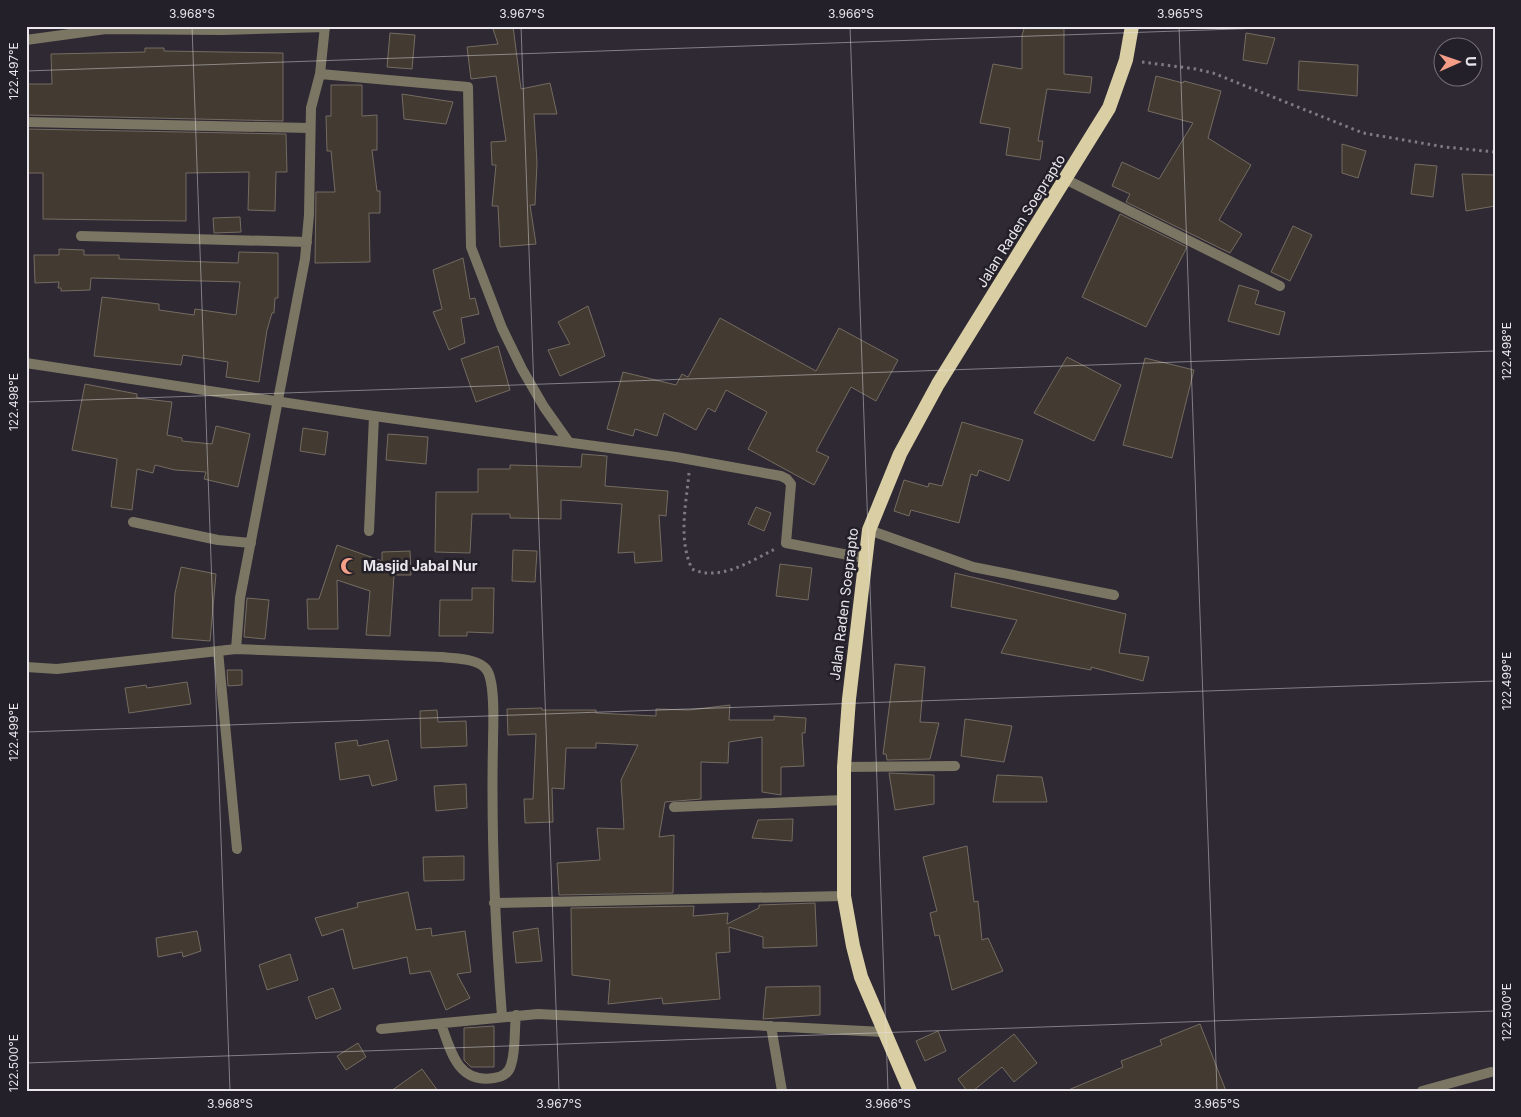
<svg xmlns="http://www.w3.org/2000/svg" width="1521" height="1117" font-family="Inter,sans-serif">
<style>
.building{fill:#433b32;stroke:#746b61}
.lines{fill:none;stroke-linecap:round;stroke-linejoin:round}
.path{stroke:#7e7a82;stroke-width:3;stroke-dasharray:2.5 4;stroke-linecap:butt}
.service{stroke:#7b7663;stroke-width:10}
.minor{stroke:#7b7663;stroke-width:10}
.trunk{stroke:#dacea4;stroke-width:14}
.ticks{fill:none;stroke:#e9e6ec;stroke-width:1;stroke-opacity:0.45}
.labels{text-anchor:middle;stroke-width:5;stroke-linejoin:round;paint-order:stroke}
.street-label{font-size:14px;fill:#e9e6ec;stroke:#242029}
.poi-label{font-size:14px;font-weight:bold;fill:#e9e6ec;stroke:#242029;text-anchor:start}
.neatline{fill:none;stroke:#e9e6ec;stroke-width:2}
.ticks-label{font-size:12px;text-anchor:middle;fill:#e9e6ec}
</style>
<rect width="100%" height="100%" fill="#2e2933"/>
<path class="building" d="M492 26H513L521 89 550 83 557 114H534L537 163 535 205H530L536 244 500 247 498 206H492L496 165H492L491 142 506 141 496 76 471 79 467 47 498 44Z
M1025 26H1064V74L1092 77 1090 93 1047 89 1038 141H1043L1040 160 1006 155 1010 128 980 123 993 64 1022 69V35Z
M390 33 415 35 412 69 387 67Z
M1246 33 1275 38 1267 64 1243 60Z
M145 48H164V51L283 53V121L26 115V84H52L51 54 145 52Z
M1299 61 1358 65 1357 96 1298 90Z
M1156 76 1183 83 1184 81 1221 91 1208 138 1251 165 1219 220 1242 234 1230 253 1126 202 1130 194 1112 186 1122 162 1159 179 1193 123 1148 111Z
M331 85H362V116L377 115V150H372L377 191H380V213H369L370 262 315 263 316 192H335L331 151H327L326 116H331Z
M402 94 453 102 446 124 404 119Z
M26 129 286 134 287 172H276L275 211 248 210 249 172 186 173V221L43 219V173H26Z
M1342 144 1366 151 1358 178 1342 173Z
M1415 164 1437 166 1433 197 1411 194Z
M1462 174 1495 175V206L1466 211Z
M1120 214 1187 247 1146 327 1082 297Z
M240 217 241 232 214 233 213 218Z
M1293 226 1312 235 1290 281 1271 272Z
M59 249 84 250V255H119V259L238 263 239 252 278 253V298H275L274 313H272L267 330 259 382 226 377 228 362 183 355 181 365 94 356 102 297 159 304V310L194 315 195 309 236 315 240 282 91 278 90 290 61 291V288H58L59 282 35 283 34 255H59Z
M463 258 470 299 475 298 479 314 461 318 465 343 449 350 433 312 442 309 433 270Z
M1239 285 1259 291 1255 304 1285 312 1279 335 1228 321Z
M588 306 605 356 560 376 548 350 570 344 558 322Z
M720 318 816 371 839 328 898 360 876 401 851 387 816 451 829 457 814 485 748 449 767 412 726 390 715 412 708 408 696 430 664 413 657 436 635 429 633 436 607 429 623 372 676 385 682 374 688 377Z
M498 346 510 390 476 402 461 359Z
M1067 357 1121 385 1094 441 1034 413Z
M1145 358 1194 370 1172 458 1123 445Z
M85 384 137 394V398L172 402 167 435 182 438V441L212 444 216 426 250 434 238 487 204 479 206 472 175 470 155 465 153 473 137 469 132 510 111 507 117 459 72 450Z
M962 422 1023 440 1009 481 979 470 977 476 971 474 959 523 911 510 909 516 894 511 904 480 928 487 929 483 942 486Z
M303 428 328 432 325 455 300 451Z
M388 434 428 437 426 464 386 460Z
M582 454 607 456 605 486 668 491 666 516 659 515 662 561 635 563 634 552 618 553 622 504 561 500V519L510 518V514H472L470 553 435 552 436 492H478V469H510V465L581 467Z
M756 507 771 513 764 531 748 524Z
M337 545 382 561V552L410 551 411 575H394L390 636 366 635 370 591 337 580 338 629H308L307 599H319Z
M513 550 537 551 535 582 512 581Z
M780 564 812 568 808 600 776 596Z
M181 567 216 574 210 641 172 638 175 593Z
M955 573 1126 614 1119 653 1149 657 1143 681 1091 667V670L1001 653 1017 620 951 607Z
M472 588H494L493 633 467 632V636H439L440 600H472Z
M247 598 269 600 265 639 244 637Z
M895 664 925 667 920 722 939 723 930 759 887 760 886 754H883Z
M227 670H242V685L228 686Z
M187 682 191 704 129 713 125 688 146 685 147 688Z
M730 705 729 720H774V716L806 718 805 733H802L804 766 781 767V795L762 792V737L729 742 728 763 701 762V799L665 802 659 837 674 835 673 893 559 895 557 863 600 860 597 828 624 829 621 780 638 745 596 743V748H566L564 789 552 788 553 822 525 823 524 799H533L536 734 508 735 507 709 542 708V710H596V713L656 716V709L689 710Z
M437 710 438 722 466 721 467 746 421 748 420 711Z
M965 719 1012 726 1004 762 961 756Z
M357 740 358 746 388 740 397 780 372 786 369 775 340 780 335 743Z
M889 773 934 775V804L895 810Z
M997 775 1042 777 1047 802H993Z
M466 784 467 808 436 811 434 786Z
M793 819 792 841 752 838 758 820Z
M967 846 974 902 978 901 982 940 988 938 1003 971 952 990 939 935 935 936 930 913 937 911 923 857Z
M464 856V880L424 881 423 857Z
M408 892 416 930 431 928 432 936 465 931 471 972 457 974 470 998 446 1010 430 971 410 974 407 957 353 969 343 929 322 936 315 918 358 907 357 903Z
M815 903 817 946 763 948V937L729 927 730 952 716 953 720 999 663 1004 662 998 608 1004 610 980 572 975 571 908 694 906 693 916 728 913 727 924 759 908V905Z
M538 928 542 961 516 963 513 932Z
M197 931 201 951 183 957 182 952 158 957 156 938Z
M290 954 298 980 267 990 259 965Z
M820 986V1015L763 1019 766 987Z
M333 988 341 1009 316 1019 308 997Z
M1200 1024 1226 1091H1066L1123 1067 1121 1061 1162 1045 1160 1040Z
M494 1026V1067H471L464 1060V1028Z
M938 1031 946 1051 925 1061 916 1041Z
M1014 1034 1037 1063 1014 1082 1002 1067 973 1091H967L958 1079Z
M358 1043 366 1057 346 1070 337 1056Z
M422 1069 438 1091H391Z"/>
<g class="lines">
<path class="path" d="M1142 62 1196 69 1213 73 1363 133 1445 147 1495 152
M689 473C686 505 678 539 692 569 719 582 751 561 775 549"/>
<path class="service" d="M869 530 973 567 1114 595
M1422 1091 1491 1072"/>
<path class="minor" d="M26 40 106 29 222 30 325 27
M320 74 468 87 471 247 502 328 522 369 544 407 568 441
M26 122 309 128
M1067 180 1280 286
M81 236 307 242
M26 363 374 416 676 457 781 476 787 479 791 484 786 543 864 558
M133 522 218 540 251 543
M369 531 374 416
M236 649 240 598 305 259 309 215 311 108 320 74 325 26
M218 651 237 849
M26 667 57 669 236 649 442 657C455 659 477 658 486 669 496 681 493 727 493 743 491 835 495 925 502 1016
M844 767 955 766
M674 807 844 800
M494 903 844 896
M441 1024C451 1052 458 1084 494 1078 502 1077 509 1073 511 1065 516 1050 514 1031 516 1015
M771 1026 782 1091
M381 1029 538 1014 883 1032"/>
<path class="trunk" d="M910 1091 861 977 853 946 844 896V767L849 699 869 530 900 454 938 384 1109 108 1126 60 1132 26"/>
</g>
<path class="ticks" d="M192 26 230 1091M521 26 559 1091M850 26 888 1091M1179 26 1217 1091M26 71 1322 26M26 402 1495 351M26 732 1495 681M26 1063 1495 1011"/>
<defs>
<g id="mosque-bare" transform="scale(1.35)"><path d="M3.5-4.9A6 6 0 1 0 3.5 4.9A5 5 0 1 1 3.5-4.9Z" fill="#f49e87" stroke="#242029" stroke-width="2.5" paint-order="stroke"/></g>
</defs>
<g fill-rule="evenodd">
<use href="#mosque-bare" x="349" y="566"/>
</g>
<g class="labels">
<g class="street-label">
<text transform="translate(1021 221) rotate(-58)" y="5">Jalan Raden Soeprapto</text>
<text transform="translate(844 604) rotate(-83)" y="5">Jalan Raden Soeprapto</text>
</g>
<g class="poi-label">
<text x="363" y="571">Masjid Jabal Nur</text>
</g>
</g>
<rect width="1521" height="1117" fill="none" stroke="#242029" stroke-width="55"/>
<g transform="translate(1458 62) rotate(88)"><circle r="24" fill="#242029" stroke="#736f77"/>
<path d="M0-4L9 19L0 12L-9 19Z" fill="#f49e87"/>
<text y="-8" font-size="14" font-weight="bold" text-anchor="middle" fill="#e9e6ec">U</text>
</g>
<rect x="28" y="28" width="1466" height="1062" class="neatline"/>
<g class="ticks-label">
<text x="192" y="18">3.968°S</text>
<text x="522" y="18">3.967°S</text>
<text x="851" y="18">3.966°S</text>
<text x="1180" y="18">3.965°S</text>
<text transform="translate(14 71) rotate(-90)" y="4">122.497°E</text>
<text transform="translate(1507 351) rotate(-90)" y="4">122.498°E</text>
<text transform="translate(14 402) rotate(-90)" y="4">122.498°E</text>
<text transform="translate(1507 681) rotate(-90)" y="4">122.499°E</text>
<text transform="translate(14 732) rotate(-90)" y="4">122.499°E</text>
<text transform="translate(1507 1012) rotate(-90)" y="4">122.500°E</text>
<text transform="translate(14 1063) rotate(-90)" y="4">122.500°E</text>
<text x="230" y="1108">3.968°S</text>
<text x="559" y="1108">3.967°S</text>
<text x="888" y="1108">3.966°S</text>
<text x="1217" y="1108">3.965°S</text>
</g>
</svg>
